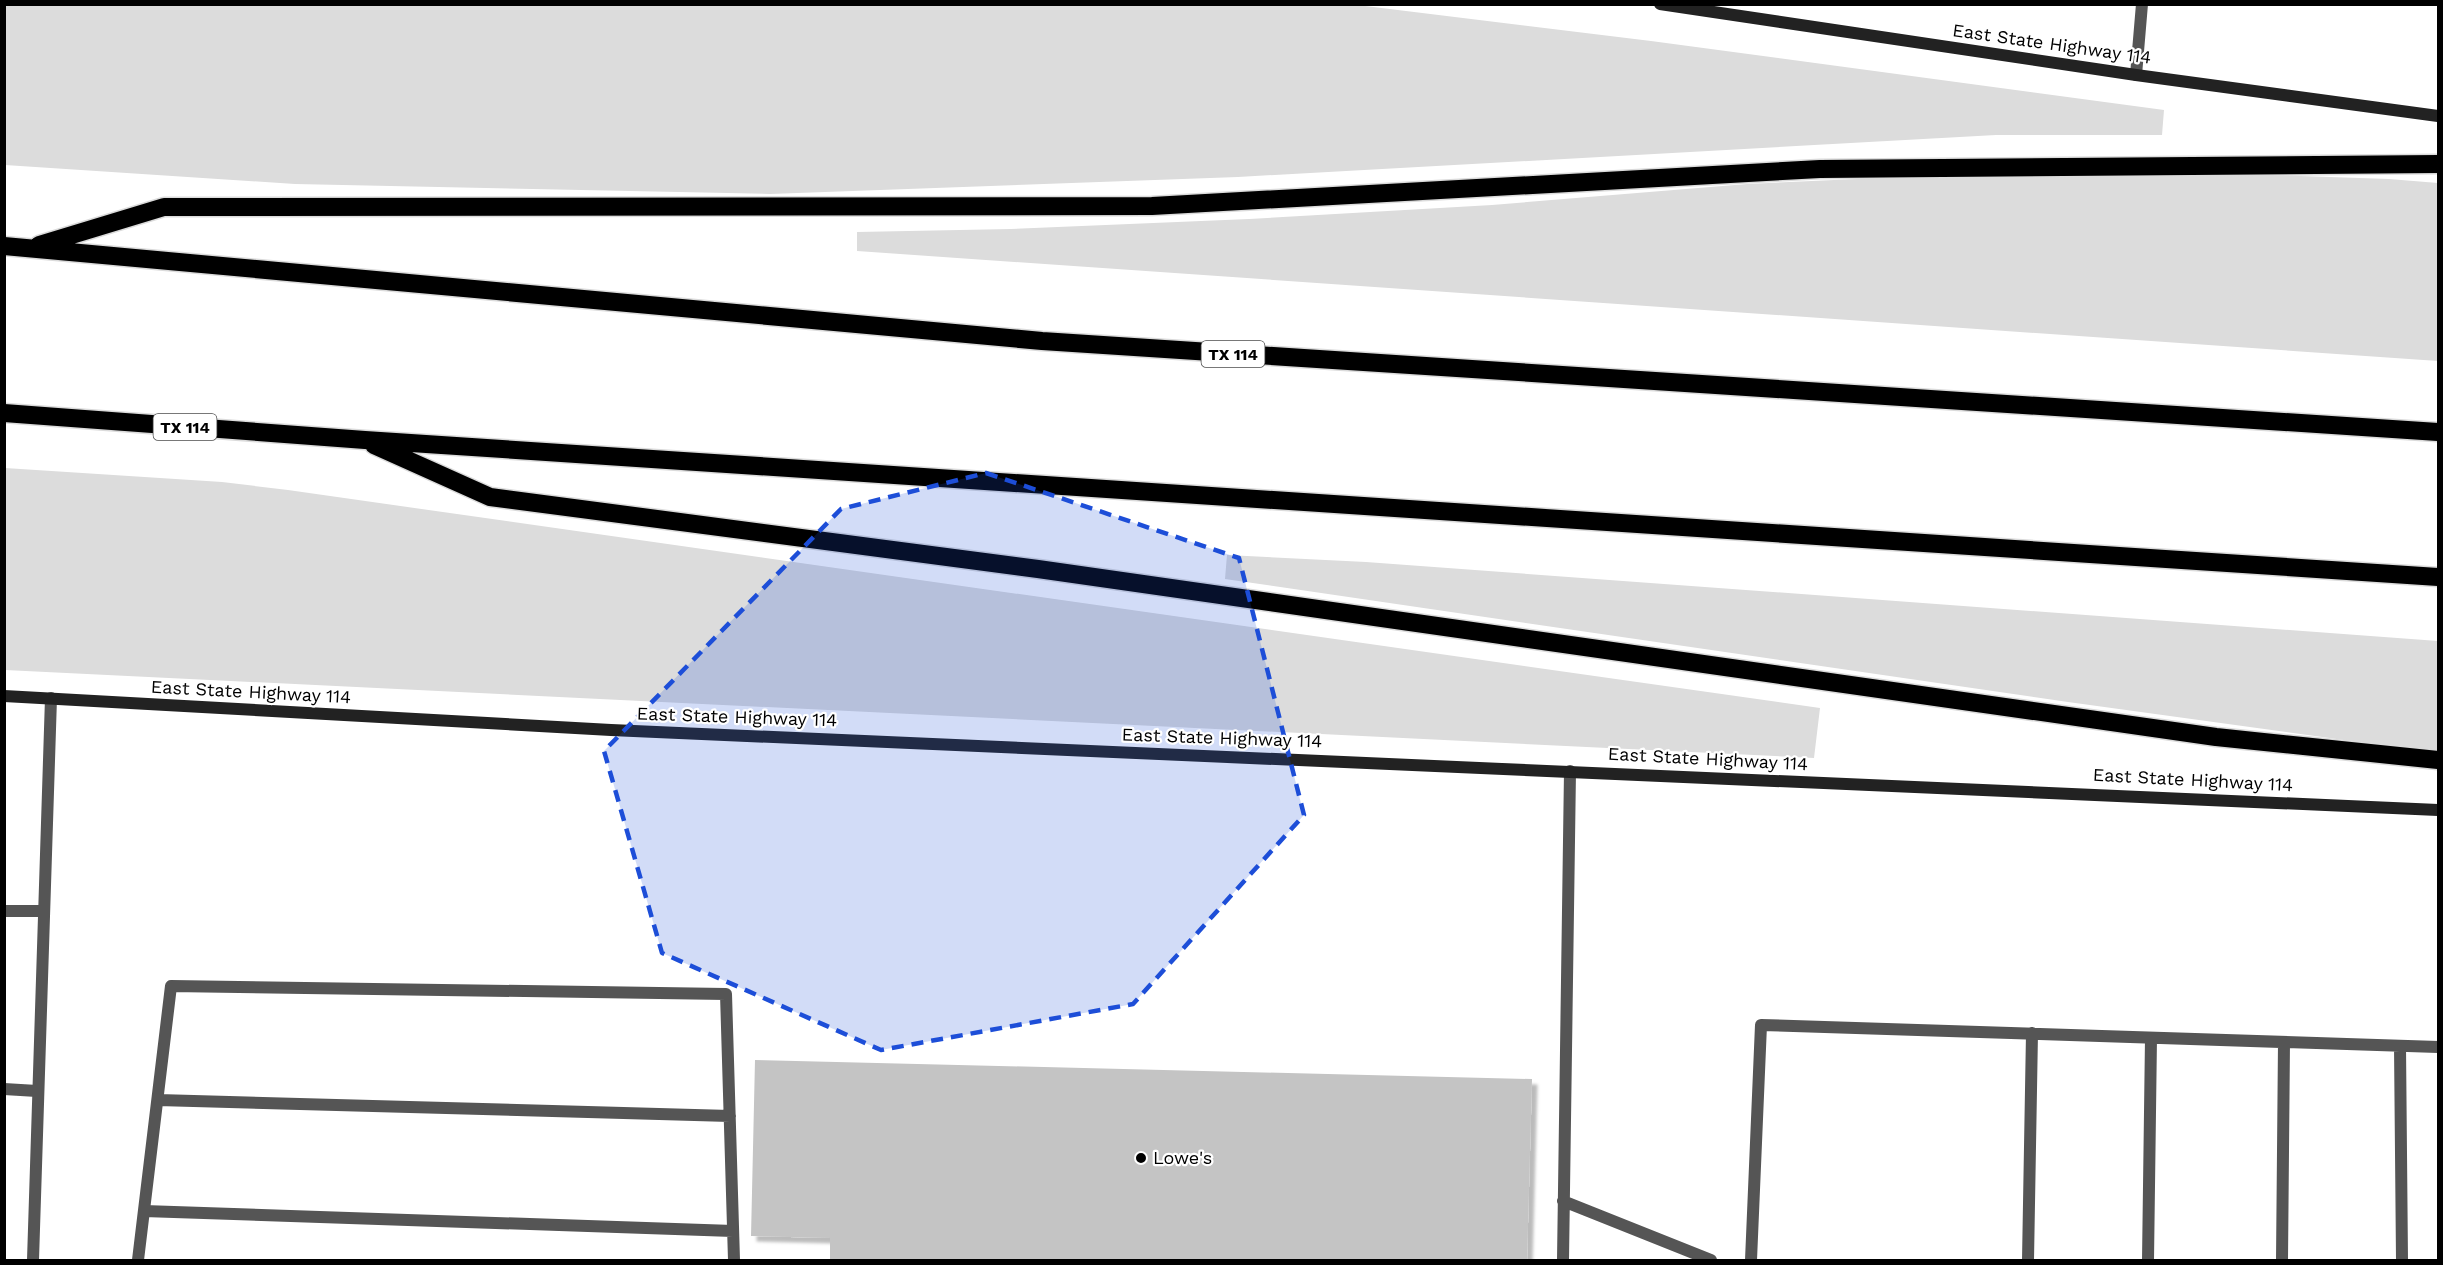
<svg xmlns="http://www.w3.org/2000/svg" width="2443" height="1265" font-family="'Work Sans',sans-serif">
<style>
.green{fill:#dcdcdc}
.building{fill:#c4c4c4;filter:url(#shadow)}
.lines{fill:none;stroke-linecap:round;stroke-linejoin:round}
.motorway-casing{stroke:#dbdbdb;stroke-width:21}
.service{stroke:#555;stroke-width:12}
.secondary{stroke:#222;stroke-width:12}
.motorway{stroke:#000;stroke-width:18}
.marked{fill:#1d4ed8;fill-opacity:0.2;stroke:#1d4ed8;stroke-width:4.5;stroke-dasharray:12 8;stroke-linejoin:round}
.poi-dot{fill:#000;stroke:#fff;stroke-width:2}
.labels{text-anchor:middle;stroke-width:4.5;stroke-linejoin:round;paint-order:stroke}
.shield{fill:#fff;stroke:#4c4c4c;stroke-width:1.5}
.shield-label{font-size:16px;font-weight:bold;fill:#000}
.street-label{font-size:18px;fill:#000;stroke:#fff}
.poi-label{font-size:18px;fill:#000;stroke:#fff;text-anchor:start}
</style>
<defs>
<filter id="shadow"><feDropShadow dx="5.5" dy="5.5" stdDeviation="1.5" flood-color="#0004"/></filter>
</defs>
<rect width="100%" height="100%" fill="#fff"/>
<path class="green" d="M1349 4 1651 41 2164 110 2162 135H1996L1238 177 770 194 295 184 5 165V5Z
M2238 174 2389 179 2438 183V361L857 251V232L1011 229 1249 219 1492 205 1747 184 1924 176Z
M5 468 222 482 288 490 1820 708 1814 758 5 670Z
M1227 555 1366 562 2438 641V753L2068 702 1225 579Z"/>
<path class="building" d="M755 1060 1532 1079 1527 1260H830V1238L751 1236Z"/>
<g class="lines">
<g class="motorway-casing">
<path id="motorway" d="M39 245 164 207 1152 206 1820 169 2438 164
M4 246 1042 341 2438 432
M4 413 365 440 2438 577
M374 445 490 497 1038 569 2216 737 2438 760"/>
</g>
<path class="service" d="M2136 75 2142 4
M4 911H42
M2400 1046 2402 1260
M4 1089 37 1091
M158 1100 730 1116
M1563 1201 1711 1260
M144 1211 733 1231
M33 1260 51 698
M138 1260 171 986 726 994 734 1260
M1563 1260 1570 771
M1751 1260 1761 1025 2438 1047
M2028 1260 2032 1033
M2148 1260 2151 1038
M2282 1260 2284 1042"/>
<path class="secondary" d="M1660 4 2136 75 2438 116
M4 696 611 730 2438 810"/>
<use href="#motorway" class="motorway"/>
</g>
<path class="marked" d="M986 473 1239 558 1304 815 1133 1004 881 1050 662 953 604 751 841 509Z"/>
<circle class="poi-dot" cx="1141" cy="1158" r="6"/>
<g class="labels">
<g class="shield">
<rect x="1201.5" y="341" width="63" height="26" rx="4.5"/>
<rect x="153.5" y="414" width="63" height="26" rx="4.5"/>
</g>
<g class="shield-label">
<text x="1233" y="360">TX 114</text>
<text x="185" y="433">TX 114</text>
</g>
<g class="street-label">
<text transform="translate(2052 44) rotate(8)" y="6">East State Highway 114</text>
<text transform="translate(251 692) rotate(3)" y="6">East State Highway 114</text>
<text transform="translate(737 717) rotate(2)" y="6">East State Highway 114</text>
<text transform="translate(1222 738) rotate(2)" y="6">East State Highway 114</text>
<text transform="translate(1708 759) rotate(3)" y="6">East State Highway 114</text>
<text transform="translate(2193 780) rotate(3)" y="6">East State Highway 114</text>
</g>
<g class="poi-label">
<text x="1153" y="1164">Lowe's</text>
</g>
</g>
<rect width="2443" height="1265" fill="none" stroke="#000000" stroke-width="12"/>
</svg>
